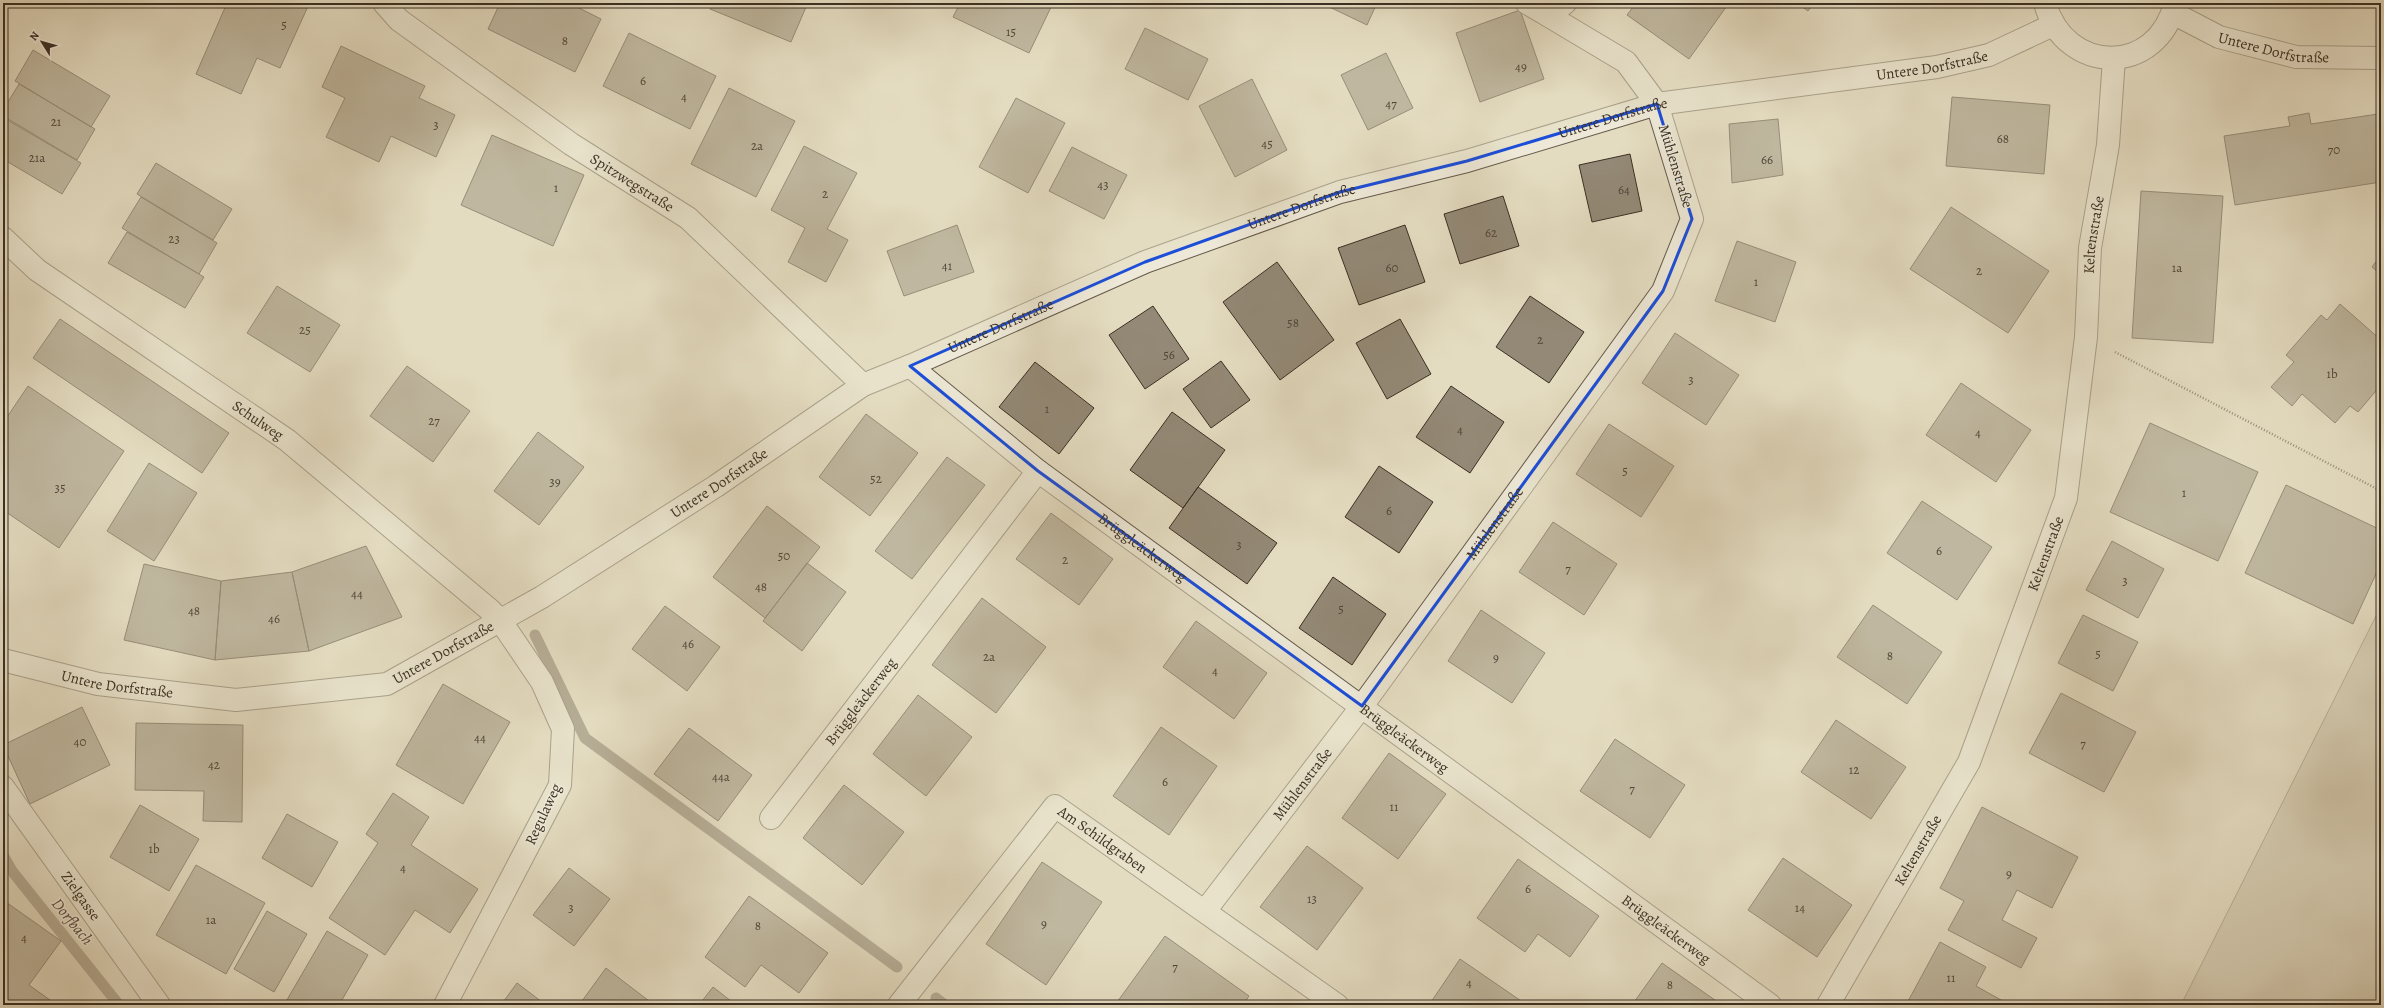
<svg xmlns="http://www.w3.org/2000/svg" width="2384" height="1008" font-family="Alegreya,serif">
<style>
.green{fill:#c7bfa6;stroke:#817865}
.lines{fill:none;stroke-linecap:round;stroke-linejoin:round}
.stream{stroke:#7e7462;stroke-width:11}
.building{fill:#938976;stroke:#3b3024}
.minor-casing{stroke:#655b4b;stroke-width:24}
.path{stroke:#3b3024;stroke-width:2.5;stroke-dasharray:1 2;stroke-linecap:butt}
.minor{stroke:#ede8d7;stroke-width:22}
.marked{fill:none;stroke:#1d4ed8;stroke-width:3;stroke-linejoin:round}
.labels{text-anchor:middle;stroke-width:3;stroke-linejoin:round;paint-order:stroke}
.number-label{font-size:13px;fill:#514638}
.street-label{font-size:15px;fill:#3b3024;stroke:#ede8d7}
.water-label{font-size:16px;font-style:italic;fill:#574c3e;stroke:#ede8d7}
</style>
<rect width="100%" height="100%" fill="#e4dcc1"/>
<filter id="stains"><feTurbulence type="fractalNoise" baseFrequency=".005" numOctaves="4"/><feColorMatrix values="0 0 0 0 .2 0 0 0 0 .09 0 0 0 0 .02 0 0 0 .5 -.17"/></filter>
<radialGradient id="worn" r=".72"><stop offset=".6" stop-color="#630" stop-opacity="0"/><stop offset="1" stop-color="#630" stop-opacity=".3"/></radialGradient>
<path class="green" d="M2381 606V1005H2181Z"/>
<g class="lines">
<path class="stream" d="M535 635 585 738 897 967
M3 855 12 871 119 1005
M936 998 945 1005"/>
</g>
<path class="building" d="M227 3 309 4 280 68 257 58 241 94 196 74Z
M500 3H569L601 19 575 72 488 29Z
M713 3H796L806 7 791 42 710 9Z
M960 3H1053L1029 53 953 17Z
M1321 3H1377L1367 25Z
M1636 3H1729L1689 59 1627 15Z
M1797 3H1814L1808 11Z
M1520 10 1544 79 1480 102 1456 33Z
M1145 28 1208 59 1188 100 1125 69Z
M629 33 716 76 690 129 603 86Z
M341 46 425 86 419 98 455 115 436 157 391 136 379 162 326 137 345 98 322 87Z
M33 50 110 96 91 127 15 81Z
M1386 53 1413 108 1368 130 1341 75Z
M1252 79 1287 150 1235 177 1199 106Z
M19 84 95 129 77 160 3 116V110Z
M729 88 795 121 756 197 691 164Z
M1952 97 2050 105 2044 174 1946 166Z
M1016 98 1065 123 1028 193 979 167Z
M2309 113 2311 124 2378 114 2381 134V182L2235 205 2224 136 2290 126 2288 117Z
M4 118 81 163 62 194 3 159Z
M1778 119 1783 175 1732 183 1729 124Z
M492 135 584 175 553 246 461 205Z
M804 146 857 173 827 229 848 240 826 282 788 262 805 228 771 210Z
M1072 147 1127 175 1104 219 1049 191Z
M1630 154 1642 211 1592 222 1579 165Z
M156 163 232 209 213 240 137 194Z
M2141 191 2223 196 2213 343 2132 338Z
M1503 196 1519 246 1460 264 1444 214Z
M141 197 217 243 199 274 122 228Z
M1951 207 2049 271 2008 333 1910 269Z
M957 225 974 272 904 296 887 251Z
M1405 225 1425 282 1359 305 1338 248Z
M127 232 204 277 185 308 108 263Z
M1737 241 1796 262 1775 322 1715 301Z
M2381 255V275L2372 267Z
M1277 262 1334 340 1280 380 1223 302Z
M277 286 340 325 310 372 247 333Z
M1530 296 1584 332 1549 383 1496 347Z
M2340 304 2381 340V385L2358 412 2350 406 2335 423 2302 394 2292 406 2271 387 2294 362 2286 355 2321 315 2327 320Z
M1153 306 1189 359 1145 389 1109 335Z
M60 319 229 433 202 473 33 358Z
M1400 319 1431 374 1387 399 1356 343Z
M1675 333 1739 375 1706 425 1642 383Z
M1221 361 1250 400 1211 428 1183 389Z
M1035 362 1094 408 1059 454 999 407Z
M407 366 470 411 433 462 370 416Z
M1961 383 2031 430 1996 482 1926 435Z
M28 386 124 451 59 548 3 510V423Z
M1451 386 1504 422 1470 473 1416 437Z
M1172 412 1225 450 1183 508 1130 470Z
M866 414 918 453 870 516 819 477Z
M2150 423 2258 472 2218 561 2110 512Z
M1609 424 1674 466 1641 517 1576 474Z
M538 432 584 467 539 525 494 491Z
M947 457 985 485 912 579 875 551Z
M149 463 197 493 154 561 107 531Z
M1379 466 1433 502 1399 553 1345 517Z
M2286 485 2381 530V563L2353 624 2245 573Z
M1198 487 1277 543 1247 584 1169 528Z
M1922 501 1992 547 1957 600 1887 553Z
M767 506 820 547 765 618 713 577Z
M1051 513 1113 559 1079 605 1016 559Z
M1553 522 1617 564 1584 615 1519 572Z
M2112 541 2164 569 2138 618 2086 590Z
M366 546 402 617 309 651 292 572Z
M807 563 846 592 802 651 763 621Z
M144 564 221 581 215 660 124 640Z
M292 572 309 651 215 660 221 581Z
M1333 577 1386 614 1352 665 1299 628Z
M982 598 1046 647 996 713 932 665Z
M1873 605 1942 652 1907 704 1837 657Z
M665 606 720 647 687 691 632 649Z
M1481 610 1545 653 1512 703 1448 661Z
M2083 615 2138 642 2113 691 2058 663Z
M1196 621 1267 673 1234 719 1163 667Z
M443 684 510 722 463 804 396 765Z
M2061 693 2136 732 2104 792 2029 753Z
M918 695 972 737 926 796 873 754Z
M82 707 110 765 30 804 3 745Z
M1836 720 1906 767 1871 819 1801 772Z
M136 723 243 725 242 822 203 821 204 791 135 790Z
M1161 727 1217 766 1169 835 1113 796Z
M689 728 752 775 718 821 654 774Z
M1615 739 1685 785 1650 838 1580 791Z
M1389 753 1446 794 1398 859 1342 818Z
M844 785 904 832 862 885 803 838Z
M393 793 429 817 411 845 478 889 450 933 415 910 385 955 329 918 378 843 366 834Z
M140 805 199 839 169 891 110 857Z
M1982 807 2078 857 2052 908 2017 890 2002 920 2037 938 2021 968 1948 930 1964 901 1940 888Z
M287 814 338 842 312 887 262 858Z
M1307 846 1363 888 1317 950 1260 907Z
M1783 858 1852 905 1817 957 1748 910Z
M1518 859 1599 916 1570 957 1538 934 1525 952 1477 918Z
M1042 862 1102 902 1046 985 986 944Z
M196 865 265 903 226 974 156 935Z
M569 868 610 899 574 946 533 915Z
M749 896 828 953 799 993 761 965 745 987 705 957Z
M3 900 61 941 29 985 57 1005H3Z
M267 911 307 934 274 992 234 969Z
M327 931 368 955 339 1005H284Z
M1165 936 1249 996 1243 1005H1115Z
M1940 942 1986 967 1976 986 2010 1005H1906Z
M1460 959 1527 1005H1429Z
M1662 963 1722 1005H1632Z
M606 968 653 1004 652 1005H587L582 1001Z
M517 983 546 1005H501Z
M713 987 736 1005H699Z"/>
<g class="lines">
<g class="minor-casing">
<g id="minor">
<path id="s1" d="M384 3 399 20 571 144 688 218 863 385"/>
<path d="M1527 3 1549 16"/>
<path d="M2045 3C2065 76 2158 76 2175 3"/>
<path id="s2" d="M2173 13 2219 37 2296 57 2381 58"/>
<path id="s3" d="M3 238 37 270 287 440 490 610 500 620 542 682 563 729 560 785 445 1005"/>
<path id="s4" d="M910 366 1038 471 1770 1005"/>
<path id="s5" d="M3 660 98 684 236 700 387 684 542 597 716 486 863 385 910 366 1145 262 1340 192 1467 161 1657 104 1937 67 1989 55 2053 25"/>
<path id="s6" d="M3 787 159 1005"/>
<path id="s7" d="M771 818 1038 471"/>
<path id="s8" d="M1205 911 1362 706 1663 291 1692 219 1657 104 1626 62 1549 16 1565 3"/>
<path id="s9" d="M899 1005 1055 806 1337 1005"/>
<path id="s10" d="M1828 1005 1969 762 2066 498 2086 337 2090 248 2108 145 2114 58"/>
</g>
</g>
<path class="path" d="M2115 352 2381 491"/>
<use href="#minor" class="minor"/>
</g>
<path d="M0 0H2384V1008H0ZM1657 104 1692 219 1663 291 1362 706 1038 471 910 366 1145 262 1340 192 1467 161Z" fill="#e4dcc1" fill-opacity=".55" fill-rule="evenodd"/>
<path class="marked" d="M1657 104 1692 219 1663 291 1362 706 1038 471 910 366 1145 262 1340 192 1467 161Z"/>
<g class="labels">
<g class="number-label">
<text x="284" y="29">5</text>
<text x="1011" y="36">15</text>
<text x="565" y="45">8</text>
<text x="1521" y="71">49</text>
<text x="643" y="85">6</text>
<text x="684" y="101">4</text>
<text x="1391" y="108">47</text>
<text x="56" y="126">21</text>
<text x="436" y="129">3</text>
<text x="2003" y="143">68</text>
<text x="1267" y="148">45</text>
<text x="757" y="150">2a</text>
<text x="2334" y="154">70</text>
<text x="37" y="162">21a</text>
<text x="1767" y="164">66</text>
<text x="1103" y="189">43</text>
<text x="556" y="192">1</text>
<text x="1624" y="194">64</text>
<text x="825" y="198">2</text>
<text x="1491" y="237">62</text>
<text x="174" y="243">23</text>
<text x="947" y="270">41</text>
<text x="1392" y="272">60</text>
<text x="2177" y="272">1a</text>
<text x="1979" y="275">2</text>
<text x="1756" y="286">1</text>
<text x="1293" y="327">58</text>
<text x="305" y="334">25</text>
<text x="1540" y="344">2</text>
<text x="1169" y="359">56</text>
<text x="2332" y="378">1b</text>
<text x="1691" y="384">3</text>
<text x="1047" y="413">1</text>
<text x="434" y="425">27</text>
<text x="1460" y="434">4</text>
<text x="1978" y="437">4</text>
<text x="1625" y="475">5</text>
<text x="876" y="483">52</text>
<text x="555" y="486">39</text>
<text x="60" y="492">35</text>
<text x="2184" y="497">1</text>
<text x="1389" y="515">6</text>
<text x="1239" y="549">3</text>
<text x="1939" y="555">6</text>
<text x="784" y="560">50</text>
<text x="1065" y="564">2</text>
<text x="1568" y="573">7</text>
<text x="2125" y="585">3</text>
<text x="761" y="591">48</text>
<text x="357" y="598">44</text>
<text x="1341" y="613">5</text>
<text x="194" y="615">48</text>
<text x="274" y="623">46</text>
<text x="688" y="648">46</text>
<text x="2098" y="658">5</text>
<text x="1890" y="660">8</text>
<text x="989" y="661">2a</text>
<text x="1496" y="662">9</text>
<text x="1215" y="675">4</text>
<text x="480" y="742">44</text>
<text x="80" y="746">40</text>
<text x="2083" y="748">7</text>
<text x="214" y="769">42</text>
<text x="1854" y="774">12</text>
<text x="721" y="781">44a</text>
<text x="1165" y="786">6</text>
<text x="1632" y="793">7</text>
<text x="1394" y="811">11</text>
<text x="154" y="853">1b</text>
<text x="403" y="872">4</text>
<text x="2009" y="878">9</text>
<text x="1528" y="893">6</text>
<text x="1312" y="903">13</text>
<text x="571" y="912">3</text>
<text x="1800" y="912">14</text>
<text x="211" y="924">1a</text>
<text x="1044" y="928">9</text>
<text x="758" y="930">8</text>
<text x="24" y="942">4</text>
<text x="1175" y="971">7</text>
<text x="1951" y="982">11</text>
<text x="1469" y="987">4</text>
<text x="1670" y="989">8</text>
</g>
<g class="street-label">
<text dy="5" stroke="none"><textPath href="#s2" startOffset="108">Untere Dorfstraße</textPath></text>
<text dy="5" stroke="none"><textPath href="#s5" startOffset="2073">Untere Dorfstraße</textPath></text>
<text dy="5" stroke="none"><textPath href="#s5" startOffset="1749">Untere Dorfstraße</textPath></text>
<text transform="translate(1676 166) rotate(73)" y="5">Mühlenstraße</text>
<text dy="5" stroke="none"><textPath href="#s1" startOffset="307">Spitzwegstraße</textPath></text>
<text dy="5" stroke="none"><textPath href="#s5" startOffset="1425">Untere Dorfstraße</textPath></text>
<text dy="5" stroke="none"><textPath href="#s10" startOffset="827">Keltenstraße</textPath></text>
<text dy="5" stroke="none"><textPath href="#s5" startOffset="1101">Untere Dorfstraße</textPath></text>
<text dy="5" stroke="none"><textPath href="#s3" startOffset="314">Schulweg</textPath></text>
<text dy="5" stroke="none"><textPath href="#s5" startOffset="777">Untere Dorfstraße</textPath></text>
<text dy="5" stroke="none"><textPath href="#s8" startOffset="484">Mühlenstraße</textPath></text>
<text dy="5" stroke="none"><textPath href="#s4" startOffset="295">Brüggleäckerweg</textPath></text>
<text dy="5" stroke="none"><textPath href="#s10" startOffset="503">Keltenstraße</textPath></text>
<text dy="5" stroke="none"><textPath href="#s5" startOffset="453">Untere Dorfstraße</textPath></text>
<text dy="5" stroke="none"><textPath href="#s5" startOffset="117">Untere Dorfstraße</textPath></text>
<text dy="5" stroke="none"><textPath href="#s7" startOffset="147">Brüggleäckerweg</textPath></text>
<text dy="5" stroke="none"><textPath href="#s4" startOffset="619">Brüggleäckerweg</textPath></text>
<text dy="5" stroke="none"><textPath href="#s8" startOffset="160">Mühlenstraße</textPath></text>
<text transform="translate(543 814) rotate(-65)" y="5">Regulaweg</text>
<text dy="5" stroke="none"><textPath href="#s9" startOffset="311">Am Schildgraben</textPath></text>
<text dy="5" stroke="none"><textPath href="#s10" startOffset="179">Keltenstraße</textPath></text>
<text dy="5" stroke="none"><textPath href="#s6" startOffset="134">Zielgasse</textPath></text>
<text dy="5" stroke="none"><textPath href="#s4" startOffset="943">Brüggleäckerweg</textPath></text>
</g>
<g class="water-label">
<text transform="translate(73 921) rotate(51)" y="6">Dorfbach</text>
</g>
</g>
<rect width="2384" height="1008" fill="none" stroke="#e4dcc1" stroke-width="16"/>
<rect x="4" y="4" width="2376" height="1000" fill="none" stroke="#3b3024" stroke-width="2"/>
<rect x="8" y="8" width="2368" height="992" fill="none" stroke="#3b3024"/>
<g transform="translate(42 42) rotate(307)" stroke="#ede8d7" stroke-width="3" paint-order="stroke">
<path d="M0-3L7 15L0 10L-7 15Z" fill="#3b3024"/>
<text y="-6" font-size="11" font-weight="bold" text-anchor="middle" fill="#3b3024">N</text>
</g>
<rect width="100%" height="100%" filter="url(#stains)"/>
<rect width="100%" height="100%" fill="url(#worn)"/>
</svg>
